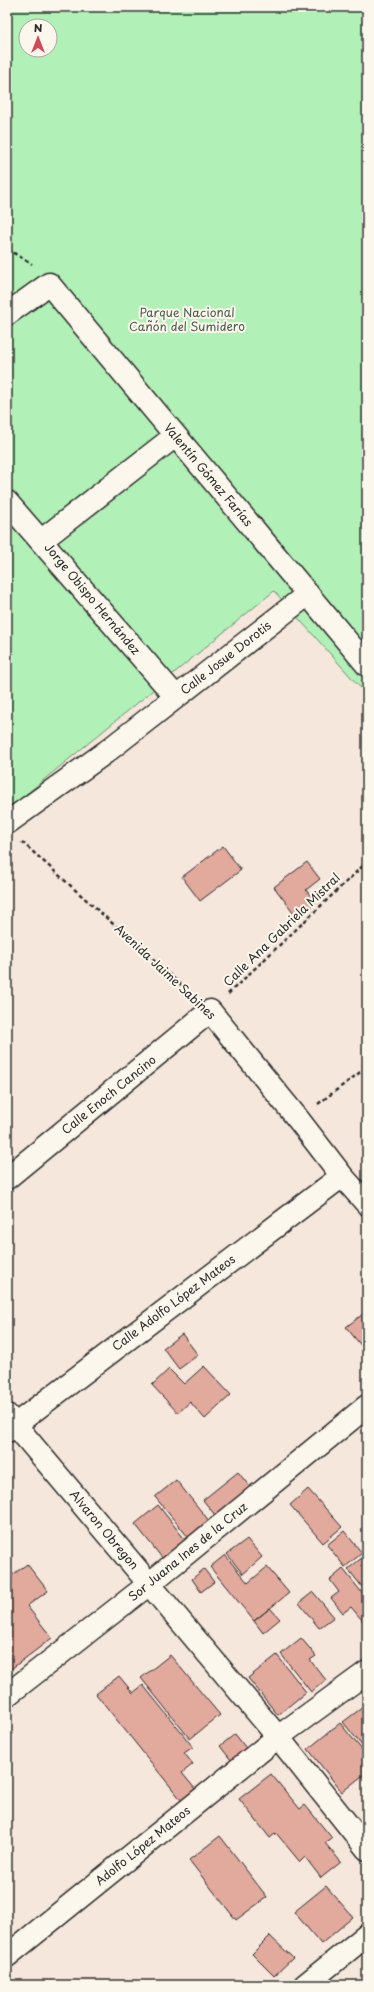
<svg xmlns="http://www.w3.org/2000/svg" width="374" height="1992" font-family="'Playpen Sans',sans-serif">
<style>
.green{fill:#b1f0b6;stroke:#6e8e70;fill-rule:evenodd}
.building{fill:#e2a99d;stroke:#2b2b2b}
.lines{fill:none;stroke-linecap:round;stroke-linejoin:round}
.minor-casing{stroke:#2b2b2b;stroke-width:25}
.path{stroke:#2b2b2b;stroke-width:2.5;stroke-dasharray:4 3;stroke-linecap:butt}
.minor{stroke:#fbf7ec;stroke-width:22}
.labels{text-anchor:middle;stroke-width:4;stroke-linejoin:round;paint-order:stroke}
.park-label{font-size:12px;fill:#4c5c4e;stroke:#fbf7ec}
.street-label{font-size:12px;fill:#2b2b2b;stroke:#fbf7ec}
</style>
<rect width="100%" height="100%" fill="#f6e7dc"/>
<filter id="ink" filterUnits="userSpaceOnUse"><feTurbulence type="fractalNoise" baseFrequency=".025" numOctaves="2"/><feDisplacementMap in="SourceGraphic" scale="8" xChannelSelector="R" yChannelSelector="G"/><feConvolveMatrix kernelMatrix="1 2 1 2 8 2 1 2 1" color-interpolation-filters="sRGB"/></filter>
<g filter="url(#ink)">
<path class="green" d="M7 7H367V695L274 591 7 810ZM26 26H50V50H26Z"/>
<path class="building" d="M223 846 241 870 200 901 182 877Z
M307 862 320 879 306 890 316 902 297 917 274 887Z
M367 1311V1353L346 1327Z
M182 1334 198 1355 179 1369 163 1348Z
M204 1366 231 1395 205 1419 190 1402 178 1413 152 1385 169 1369 184 1384Z
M238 1472 254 1492 219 1520 203 1500Z
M176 1480 210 1522 189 1538 155 1497Z
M308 1489 342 1527 323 1543 290 1505Z
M158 1505 186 1541 163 1559 135 1524Z
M344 1531 362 1553 345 1567 327 1545Z
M247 1539 262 1557 243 1574 227 1554Z
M225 1555 248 1583 267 1567 289 1593 254 1621 210 1567Z
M363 1557 367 1561V1593L348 1569Z
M27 1564 48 1591 27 1606 52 1638 7 1672V1605L9 1603 7 1601V1579Z
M204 1569 214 1582 201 1592 192 1579Z
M343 1569 367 1599V1626L351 1607 343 1613 331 1598 339 1592 330 1580Z
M313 1592 334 1617 319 1628 299 1603Z
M270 1608 280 1619 263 1633 254 1621Z
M301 1638 316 1656 310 1660 326 1680 311 1692 281 1654Z
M170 1655 220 1715 190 1739 141 1678Z
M277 1655 306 1692 278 1715 248 1678Z
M119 1676 133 1693 143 1685 193 1747 184 1753 193 1764 182 1773 196 1790 182 1801 96 1694Z
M367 1704V1752L343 1722Z
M340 1723 367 1756V1772L342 1792 308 1749Z
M235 1734 249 1752 234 1764 220 1746Z
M271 1774 300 1809 305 1805 332 1838 325 1843 341 1862 321 1878 305 1857 300 1862 276 1833 270 1838 239 1799Z
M220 1836 267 1897 236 1920 189 1860Z
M326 1886 353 1917 321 1944 294 1912Z
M270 1936 293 1958 274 1976 252 1954Z"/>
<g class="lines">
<g class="minor-casing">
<path id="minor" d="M7 314 49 284 367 665
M7 502 176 697
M42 540 175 436
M7 823 106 752 308 594
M7 1178 210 1011 298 1119 342 1176 367 1204
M7 1415 278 1737 367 1849
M7 1431 342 1176
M7 1695 149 1584 367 1406
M7 1956 278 1737 367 1672
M305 1985 367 1935"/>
</g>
<path class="path" d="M7 249 32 264
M22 842 191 994
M228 994 367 862
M318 1104 367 1067"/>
<use href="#minor" class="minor"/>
</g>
</g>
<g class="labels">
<g class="park-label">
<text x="187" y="317">Parque Nacional<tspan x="187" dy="14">Cañón del Sumidero</tspan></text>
</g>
<g class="street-label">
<text transform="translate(208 475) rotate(50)" y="4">Valentín Gómez Farías</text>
<text transform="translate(92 599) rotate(50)" y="4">Jorge Obispo Hernández</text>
<text transform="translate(226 658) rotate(-38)" y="4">Calle Josue Dorotis</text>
<text transform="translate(282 930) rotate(-44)" y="4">Calle Ana Gabriela Mistral</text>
<text transform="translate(165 972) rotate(43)" y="4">Avenida Jaime Sabines</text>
<text transform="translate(109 1095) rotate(-39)" y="4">Calle Enoch Cancino</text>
<text transform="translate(174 1303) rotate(-37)" y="4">Calle Adolfo López Mateos</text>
<text transform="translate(104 1530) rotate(50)" y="4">Alvaron Obregon</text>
<text transform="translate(188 1552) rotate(-39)" y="4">Sor Juana Ines de la Cruz</text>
<text transform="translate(143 1846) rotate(-39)" y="4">Adolfo López Mateos</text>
</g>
</g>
<rect width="374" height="1992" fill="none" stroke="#fbf7ec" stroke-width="24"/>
<rect x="12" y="12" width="350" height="1968" fill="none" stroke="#2b2b2b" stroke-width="1.5" filter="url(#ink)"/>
<g transform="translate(38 38)"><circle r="19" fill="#fbf7ec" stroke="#a8a59f"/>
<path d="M0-3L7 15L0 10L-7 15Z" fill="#d1495b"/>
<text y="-6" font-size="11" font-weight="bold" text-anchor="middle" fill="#2b2b2b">N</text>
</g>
</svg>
